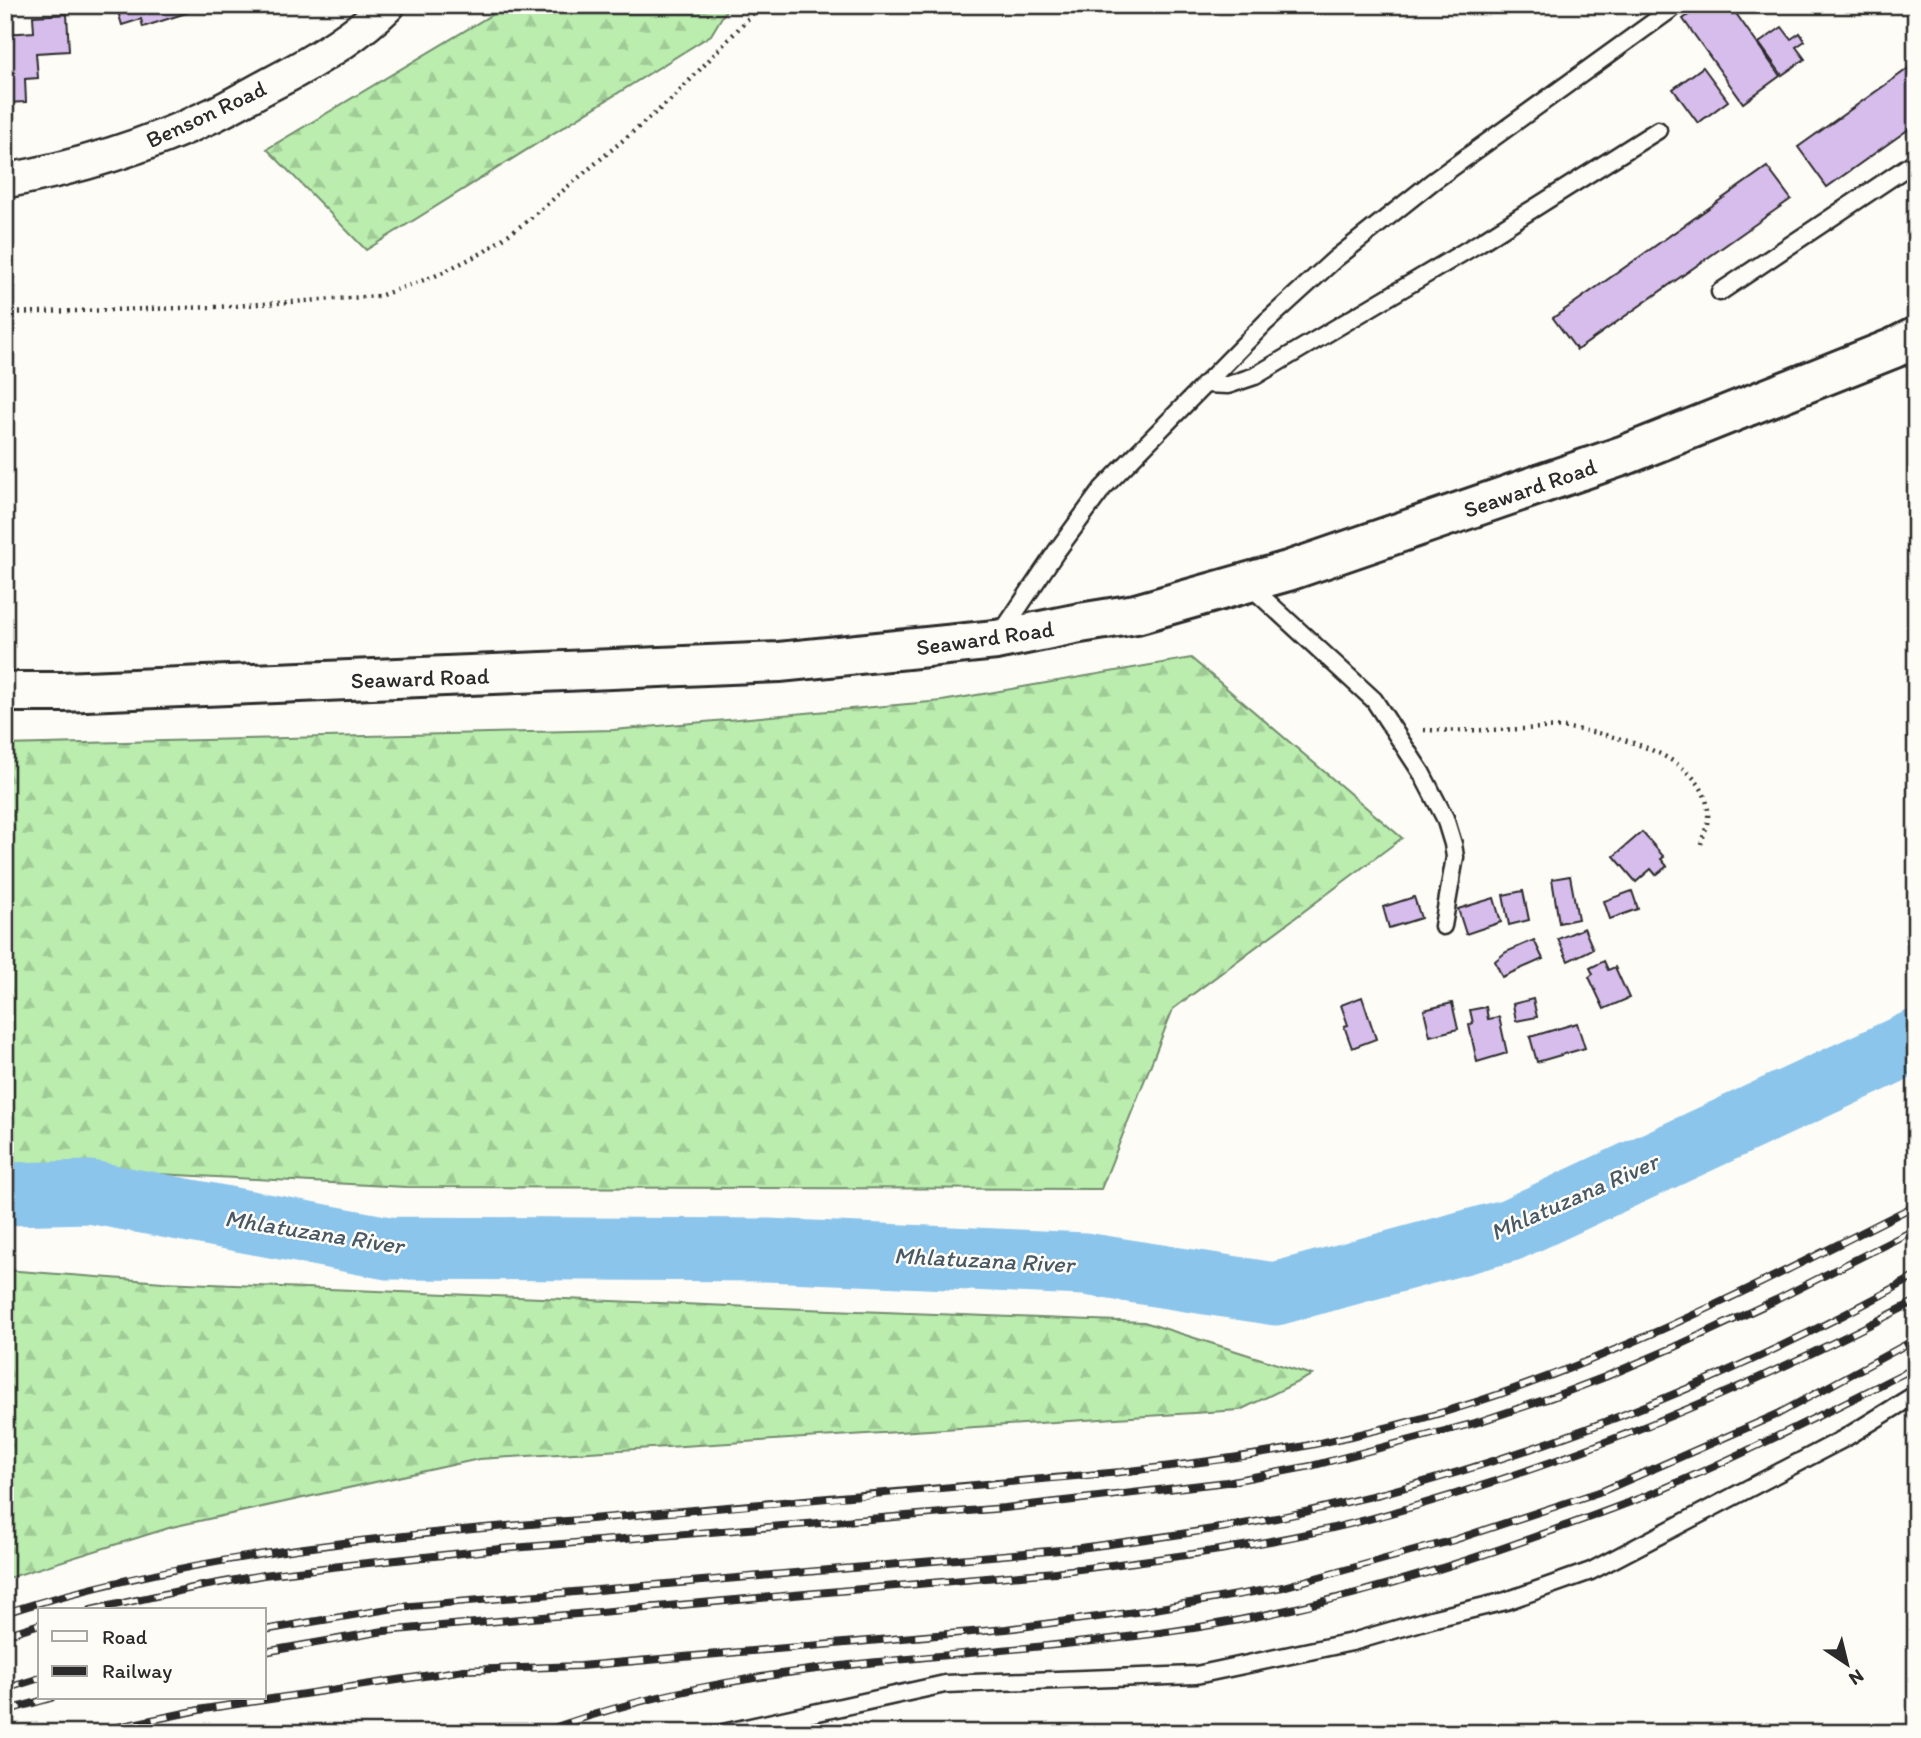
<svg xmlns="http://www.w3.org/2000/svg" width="1921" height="1738" font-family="Itim,sans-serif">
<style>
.forest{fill:url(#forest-firs);stroke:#728c6c;stroke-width:2}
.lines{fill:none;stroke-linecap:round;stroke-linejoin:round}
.river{stroke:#8cc5eb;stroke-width:63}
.building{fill:#d6bdec;stroke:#2b2b2b;stroke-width:2}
.lane-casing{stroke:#2b2b2b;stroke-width:21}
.street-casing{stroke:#2b2b2b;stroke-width:38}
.secondary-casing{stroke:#2b2b2b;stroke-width:44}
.path{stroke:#2b2b2b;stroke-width:4.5;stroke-dasharray:2 5;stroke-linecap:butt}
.lane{stroke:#fdfcf7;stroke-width:16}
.street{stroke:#fdfcf7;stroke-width:33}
.secondary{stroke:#fdfcf7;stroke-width:38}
.rail-casing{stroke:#2b2b2b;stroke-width:8}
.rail{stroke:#fdfcf7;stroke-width:5;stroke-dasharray:16;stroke-linecap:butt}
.labels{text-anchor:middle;stroke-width:5;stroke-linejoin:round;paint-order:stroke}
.street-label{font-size:23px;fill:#2b2b2b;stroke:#fdfcf7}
.water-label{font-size:24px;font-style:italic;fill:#485965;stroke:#fdfcf7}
</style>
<defs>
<pattern id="forest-firs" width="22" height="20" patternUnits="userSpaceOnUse" patternTransform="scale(1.75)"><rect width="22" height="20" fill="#baedae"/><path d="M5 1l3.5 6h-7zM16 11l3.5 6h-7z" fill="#a0cb96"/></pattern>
</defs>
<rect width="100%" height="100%" fill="#fdfcf7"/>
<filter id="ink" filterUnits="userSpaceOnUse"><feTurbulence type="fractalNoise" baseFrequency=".0143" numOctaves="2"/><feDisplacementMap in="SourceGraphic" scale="14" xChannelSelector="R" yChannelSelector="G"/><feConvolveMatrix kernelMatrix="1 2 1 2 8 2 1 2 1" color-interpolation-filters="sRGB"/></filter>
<g filter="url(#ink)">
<path class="forest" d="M502 5H729L711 35 366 250 267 149 501 9Z
M1191 658 1402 838 1173 1009 1101 1189 406 1187 5 1166V745L613 730 942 701Z
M5 1270 163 1282 753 1307 1144 1322 1312 1375 1240 1410 479 1459 172 1527 5 1579Z"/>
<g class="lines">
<path class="river" d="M5 1194 90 1192 388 1248 767 1250 1085 1264 1275 1294 1510 1230 1916 1041"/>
</g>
<path class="building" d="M116 5H187L189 12 143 27 141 19 122 25Z
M1702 5H1730L1780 76 1743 103 1683 19Z
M67 14 69 51 36 53 38 78 25 79 26 102 5 103V34L34 32 33 16Z
M1782 27 1791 39 1800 33 1805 41 1796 47 1805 59 1782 75 1759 43Z
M1916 63V124L1827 187 1798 147Z
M1703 67 1728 101 1698 123 1673 89Z
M1767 167 1791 199 1577 350 1553 318Z
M1642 832 1664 857 1661 859 1667 866 1656 875 1651 869 1636 882 1614 856Z
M1570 876 1578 919 1559 923 1552 879Z
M1523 891 1529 920 1509 925 1503 895Z
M1632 891 1638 909 1610 919 1604 901Z
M1414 897 1421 918 1389 928 1383 907Z
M1494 898 1501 922 1466 934 1458 909Z
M1584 928 1593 949 1568 961 1558 939Z
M1534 940 1543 959 1502 977 1495 961 1506 952Z
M1604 961 1608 970 1615 967 1629 998 1604 1009 1589 977 1593 974 1590 968Z
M1362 997 1376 1039 1352 1048 1344 1026 1348 1025 1341 1005Z
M1533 999 1537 1017 1516 1021 1513 1004Z
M1452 1003 1458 1029 1430 1036 1424 1010Z
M1486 1007 1488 1019 1499 1017 1507 1053 1477 1062 1469 1025 1473 1023 1470 1010Z
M1577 1023 1585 1048 1537 1062 1530 1037Z"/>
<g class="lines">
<g class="lane-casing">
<path id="lane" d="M1720 292 1916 161
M1204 384 1228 385 1255 376 1479 243 1658 130
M1249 585 1374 700 1421 772 1445 818 1453 844 1455 857 1443 926
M1000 635 1056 552 1103 488 1266 322 1335 259 1432 182 1677 5
M723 1733 945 1684 1196 1675 1352 1642 1435 1618 1506 1601 1591 1571 1845 1438 1916 1394"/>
</g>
<g class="street-casing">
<path id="street" d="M5 181C77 168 147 146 213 115 232 106 250 95 269 85 310 64 355 38 388 5"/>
</g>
<g class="secondary-casing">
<path id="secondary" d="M5 692H62L779 662 996 640 1080 623 1136 614 1288 571 1625 455 1894 348 1916 337"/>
</g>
<path class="path" d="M5 313 218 307 379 296 435 276 484 252 526 222 673 98 761 5
M1424 730C1457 731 1491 730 1525 729 1539 728 1554 727 1568 728 1614 734 1712 757 1708 818 1707 827 1703 836 1701 844"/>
<use href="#lane" class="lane"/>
<use href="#street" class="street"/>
<use href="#secondary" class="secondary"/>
<g class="rail-casing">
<path id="rail" d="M91 1610 197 1587 263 1575 349 1565 500 1549 1005 1508 1227 1482 1311 1466 1475 1423 1550 1398 1605 1377 1675 1347 1776 1300 1916 1229
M5 1613C203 1550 408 1534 614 1517 783 1503 952 1488 1121 1472 1181 1465 1241 1458 1300 1447 1376 1432 1453 1412 1525 1385 1660 1336 1788 1270 1916 1205
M264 1630 400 1607 1072 1549C1138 1540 1205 1532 1271 1519 1309 1512 1346 1502 1384 1493 1570 1444 1748 1370 1916 1276
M5 1635 40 1624
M264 1652 384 1631 1055 1572C1160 1559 1270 1546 1373 1518 1562 1467 1742 1392 1916 1301
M5 1689 40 1678
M5 1711 51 1698
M90 1733 204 1709 464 1670 580 1666 1006 1629 1143 1611 1283 1587 1454 1540 1605 1490 1778 1414 1916 1339
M540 1733C751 1653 980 1662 1200 1627 1322 1607 1439 1572 1554 1530 1590 1517 1627 1504 1663 1489 1749 1452 1832 1409 1916 1367"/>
</g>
<use href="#rail" class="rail"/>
</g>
</g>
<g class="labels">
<g class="street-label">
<text transform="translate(206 114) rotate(-25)" y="8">Benson Road</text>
<text transform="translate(1530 488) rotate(-19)" y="8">Seaward Road</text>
<text transform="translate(985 638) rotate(-8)" y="8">Seaward Road</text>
<text transform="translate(420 678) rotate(-2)" y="8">Seaward Road</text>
</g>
<g class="water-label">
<text transform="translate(1574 1197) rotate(-24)" y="8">Mhlatuzana River</text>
<text transform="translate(314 1232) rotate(9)" y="8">Mhlatuzana River</text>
<text transform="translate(984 1260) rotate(3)" y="8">Mhlatuzana River</text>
</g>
</g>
<rect width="1921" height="1738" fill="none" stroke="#fdfcf7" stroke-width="28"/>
<rect x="14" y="14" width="1893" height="1710" fill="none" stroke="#2b2b2b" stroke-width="2.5" filter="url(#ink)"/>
<rect x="38" y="1608" width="228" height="91" fill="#fdfcf7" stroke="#a9a8a5" stroke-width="2"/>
<rect x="52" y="1631" width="35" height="10" fill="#fdfcf7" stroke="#a9a8a5" stroke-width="2"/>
<text x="102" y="1644" font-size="21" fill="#2b2b2b">Road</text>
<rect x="52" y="1666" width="35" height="10" fill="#2b2b2b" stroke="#a9a8a5" stroke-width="2"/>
<text x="102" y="1678" font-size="21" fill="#2b2b2b">Railway</text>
<g transform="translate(1847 1664) rotate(145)" stroke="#fdfcf7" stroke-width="5" paint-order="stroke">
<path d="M0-5L12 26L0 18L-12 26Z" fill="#2b2b2b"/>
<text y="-10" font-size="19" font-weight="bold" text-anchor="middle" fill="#2b2b2b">N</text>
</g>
</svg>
